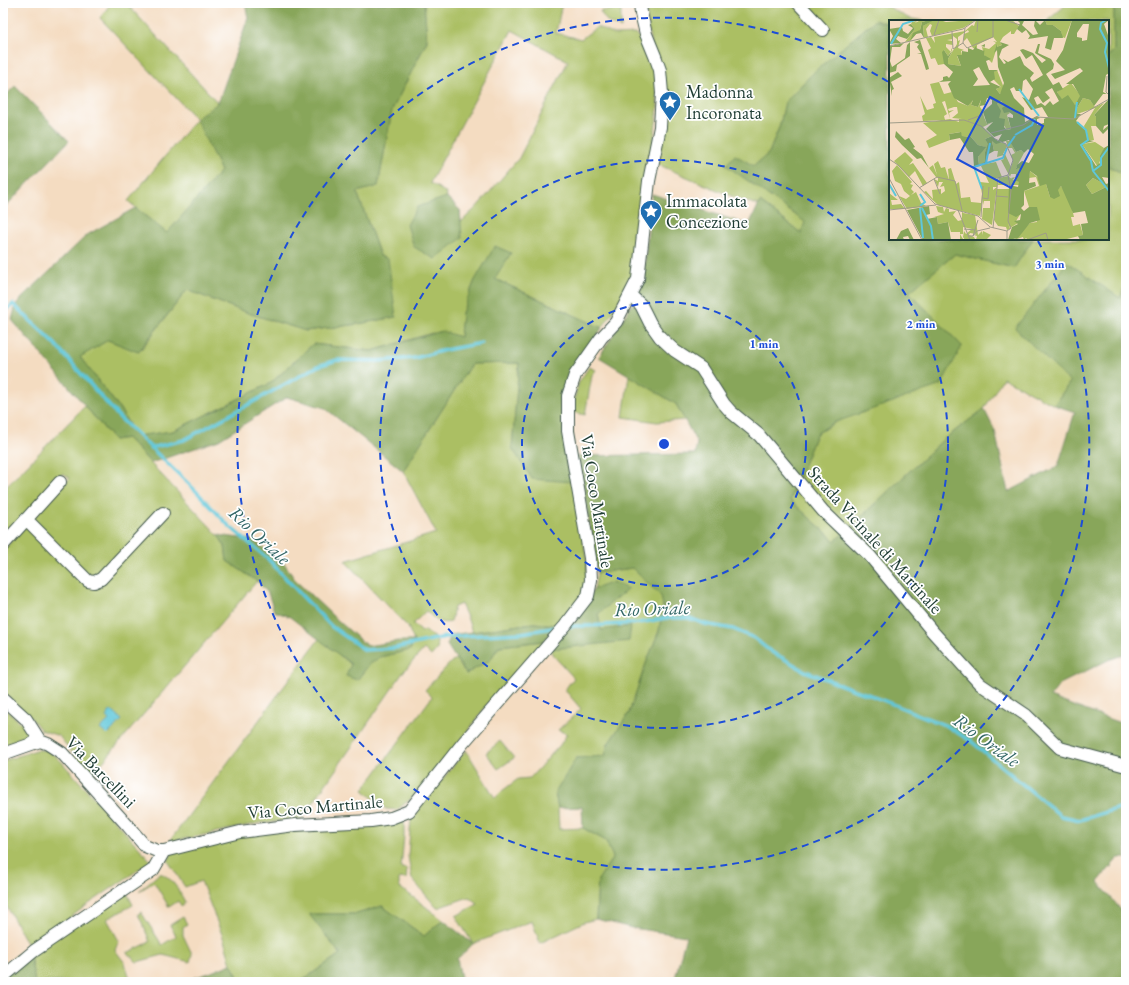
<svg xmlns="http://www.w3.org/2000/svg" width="1129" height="985" font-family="'EB Garamond',serif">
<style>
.green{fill:#abbf64;stroke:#657e4c;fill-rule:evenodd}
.forest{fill:#88a65a;stroke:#547247}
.water{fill:#5ec7da;stroke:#3e8287}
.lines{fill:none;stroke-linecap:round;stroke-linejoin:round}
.stream{stroke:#5ec7da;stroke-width:3.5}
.street-casing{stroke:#3f5549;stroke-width:14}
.street{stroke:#fff;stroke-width:12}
.ring{fill:none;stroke:#1d4ed8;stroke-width:2;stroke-dasharray:7 5}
.labels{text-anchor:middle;stroke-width:3.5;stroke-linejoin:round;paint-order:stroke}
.poi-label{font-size:18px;fill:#1f3d34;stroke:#fff;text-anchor:start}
.street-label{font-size:18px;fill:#1f3d34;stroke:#fff}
.water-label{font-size:19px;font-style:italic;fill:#326666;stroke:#fff}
.inset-river{fill:none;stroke:#5ec7da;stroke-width:2}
.inset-road{fill:none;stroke:#9f9c89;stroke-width:1}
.view{fill:#1d4ed8;fill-opacity:0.15;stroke:#1d4ed8;stroke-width:2}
.inset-edge{fill:none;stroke:#1f3d34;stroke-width:2}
.centre{fill:#1d4ed8;stroke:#fff;stroke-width:2}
.ring-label{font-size:12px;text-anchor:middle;font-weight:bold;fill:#1d4ed8;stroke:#fff;stroke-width:3.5;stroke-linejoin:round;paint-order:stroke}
</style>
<rect width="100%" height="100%" fill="#fff"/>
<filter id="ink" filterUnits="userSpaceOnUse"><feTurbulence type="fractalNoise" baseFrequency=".025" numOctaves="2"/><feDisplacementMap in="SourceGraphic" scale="8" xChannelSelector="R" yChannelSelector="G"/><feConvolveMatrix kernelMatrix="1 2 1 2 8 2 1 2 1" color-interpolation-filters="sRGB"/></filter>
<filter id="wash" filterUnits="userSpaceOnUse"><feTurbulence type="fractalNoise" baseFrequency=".012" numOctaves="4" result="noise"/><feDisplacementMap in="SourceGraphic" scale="16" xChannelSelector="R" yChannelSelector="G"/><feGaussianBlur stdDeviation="0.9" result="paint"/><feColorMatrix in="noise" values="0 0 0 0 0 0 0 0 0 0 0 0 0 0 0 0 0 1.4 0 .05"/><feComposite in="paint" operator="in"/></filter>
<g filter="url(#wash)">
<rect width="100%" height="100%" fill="#f4dcc1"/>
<path class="green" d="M111 3H126L218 103 197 119 221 171 167 234 128 201 196 119 100 18Z
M424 3H562L556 33 581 39 597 27 615 35 637 34 648 51 655 73 658 108 635 279 602 328 495 279 475 280 462 313 460 338 432 333 372 351 313 344 271 383 173 431 136 437 120 409 80 357 108 340 139 352 187 290 248 313 306 331 358 324 395 317 380 256 357 192 378 186 392 110 427 41ZM512 30 568 61 519 158 476 208 461 222 460 210 447 197 445 192 430 183Z
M646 3H882L908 18 923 21H890V24L875 20 814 72 785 102 780 125 769 153 754 166 726 165 806 222 801 233 760 202 758 205 738 199 657 164 665 120 648 28Z
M1066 3H1114V51L1108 56V21H1047L1067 4Z
M621 9V28C609 24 606 22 600 11Z
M1108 166 1126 175V282L1120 299 1070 382 1054 405 1003 378 984 409 943 440 835 541 790 500 816 434 962 346 909 292 955 254 1014 268 1033 239H1108Z
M519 363 512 448 573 482 587 562 585 590 579 603 557 625 533 623 472 632 467 617 461 604 454 607 451 622C439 625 434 618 426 611L413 624 422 632 424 630 436 639 438 648 431 656 424 649 404 671 301 820 260 823 169 842 319 639 351 664 357 680 369 664 380 657 410 650 414 641 408 627 345 561 436 533 403 471 471 364Z
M589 367 596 370 592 375 585 415 573 412 575 396 579 382Z
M629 375 676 404 685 420 657 422 623 417Z
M85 406 114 440 127 438 218 535 225 546 227 561 257 581 91 776 59 736 41 730 31 718 3 692V550L70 478 63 473 3 540V490Z
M632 568 662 596 663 606 659 631 645 666 629 713 608 744 605 756 555 793 558 808 559 829 583 828 606 841 613 857 598 880 596 919 584 922 540 943 532 921 488 938 473 944 456 916 478 904 469 897 437 908 412 879 408 856 411 818 466 750 495 798 502 791 518 779 530 778 560 745 567 734 558 730 581 709 565 690 569 684 574 678 552 654 551 649 629 640 601 630 594 589 597 573Z
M544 641 491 699 469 730 418 793 397 810 386 809 363 790 432 697 425 690 452 661 456 659 466 674 490 660 499 646Z
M3 706 27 729 30 736 3 746Z
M500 741 514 758 498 769 486 753Z
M36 750H48L59 759 151 861 96 899 87 905 30 948 127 893 133 905 107 919 119 941 115 950 125 963 131 982H35L31 962 30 948 3 900V761Z
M404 819V836L401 868 407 869 406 879 399 878V887L413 897 443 920 424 936 382 906 357 914H310L340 954 300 982H241L231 964 223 937 201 881 185 887 168 861 172 852 239 834Z
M160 873C173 878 179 891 185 902L182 907 178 901 169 907 154 882 139 891Z
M141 912 162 945 176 936 170 925 183 917 187 924 183 927V935L192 954 190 962 163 955 137 962 127 953 150 942 144 927 138 914Z"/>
<path class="forest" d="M245 3H424L427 41 392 110 378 186 357 192 380 256 388 259 396 317 358 324 306 331 248 313 187 290 138 352 108 340 80 357 120 409 136 436 173 431 271 383 313 344 372 351 442 331 460 337 462 313 475 280 495 246 511 253 495 279 602 328 572 373 573 482 532 479 512 448 519 363 471 364 403 471 325 408 287 397 219 440 151 463 127 438 114 440 12 320 16 304 87 235 135 208 167 233 221 171 196 119 218 103 248 18Z
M1114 3H1126V175L1108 166V56L1114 51Z
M875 20 890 24V239H1033L1014 268 955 254 909 292 962 346 941 385 833 423 816 434 790 500 835 541 943 440 984 409 995 431 1008 492 1058 466 1075 412 1054 405 1070 382 1015 328 1067 262 1120 298 1126 282V654L1108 660 1060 684 1050 697 1076 707 1126 725V858H1118L1098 882 1126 916V982H674L686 936 632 928 596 919 598 880 613 857 606 841 583 828 582 807 558 808 555 793 576 758 605 756 608 744 629 713 645 666 659 631 663 606 661 596 632 568 597 573 578 456 695 454 697 443 676 404 599 357 639 294 642 285 645 263 652 194 749 225 760 202 801 233 805 222 726 165 735 155 754 166 769 153 780 125 785 102 814 72Z
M15 86 69 141 3 209V98Z
M447 197 460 210 462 238 435 259 414 247 407 225 417 207Z
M218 535 253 540 284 563 296 581 334 617 367 646 398 641H414L410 650 380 657 369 665 357 680 346 676 351 664 290 617 274 611 268 593 257 581 227 561 225 546Z
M613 582 628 589 598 614 601 630 631 626 629 641 551 649 594 589Z
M533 623 557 625 544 641 499 646 490 660 466 674 447 645 451 635Z
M382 906 424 936 443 920 473 944 457 959 462 982H300L340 954 309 914H357Z
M30 948 31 962 35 982H3L5 974 14 957Z
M231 964 241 982H181L209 973Z"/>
<path class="water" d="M111 710 122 720 107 735 100 729 109 720 106 717Z"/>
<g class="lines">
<path class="stream" d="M3 314 13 304 54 343 119 417 196 491 229 526 268 559 304 598 332 627 365 650 395 648 445 637 521 633 559 627
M150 448 184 440 318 366 337 360 378 361 415 358 445 350 482 343
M569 626H589L639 623 666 618H689L705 624 733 629 754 638 770 651 778 656
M781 657 805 671 852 689 870 695 947 726 972 742 1061 816 1080 820 1126 806"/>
</g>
</g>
<g filter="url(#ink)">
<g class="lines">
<g class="street-casing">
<path id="street" d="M798 3 823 30
M630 295 641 305 650 323 660 337 675 351 701 368 724 404 731 412 759 435 823 511 870 556 932 631 980 684 1026 715 1060 748 1126 766
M26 519 88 581 94 582 101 579 163 513
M3 545 60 482
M3 698 26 719 40 741
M3 754 40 741 48 744 62 753 128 826 145 846 157 851H164L240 832 295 825 371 821 391 818 409 811 463 743 565 626 588 596 591 580 590 558 568 431V396L575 375 601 338 616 322 638 279 649 181 660 127 662 93 660 70 655 56 646 34 641 13 640 3
M3 977 34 951 153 870 164 851"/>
</g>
<use href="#street" class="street"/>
</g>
</g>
<g class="ring">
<circle cx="664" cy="444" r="142"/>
<circle cx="664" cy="444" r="284"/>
<path d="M1038 241A426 426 0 1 1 890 83"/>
</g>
<defs>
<g id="sight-pin" transform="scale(1.15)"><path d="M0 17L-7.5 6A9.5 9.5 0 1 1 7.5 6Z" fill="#1f6fb2" stroke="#fff"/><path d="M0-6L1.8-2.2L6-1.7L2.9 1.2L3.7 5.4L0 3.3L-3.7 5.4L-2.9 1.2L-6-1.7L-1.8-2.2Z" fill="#fff"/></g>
</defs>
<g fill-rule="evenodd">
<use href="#sight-pin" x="670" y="102"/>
<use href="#sight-pin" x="651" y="211"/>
</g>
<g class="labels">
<g class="poi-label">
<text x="686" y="98">Madonna<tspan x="686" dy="21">Incoronata</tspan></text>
<text x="666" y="207">Immacolata<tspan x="666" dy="21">Concezione</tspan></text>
</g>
<g class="street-label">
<text transform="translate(597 501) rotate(81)" y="6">Via Coco Martinale</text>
<text transform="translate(875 540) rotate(48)" y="6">Strada Vicinale di Martinale</text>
<text transform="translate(101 772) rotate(46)" y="6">Via Barcellini</text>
<text transform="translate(315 807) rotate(-5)" y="6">Via Coco Martinale</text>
</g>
<g class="water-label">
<text transform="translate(260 535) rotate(43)" y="7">Rio Oriale</text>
<text transform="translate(652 608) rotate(-2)" y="7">Rio Oriale</text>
<text transform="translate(987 740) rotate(36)" y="7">Rio Oriale</text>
</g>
</g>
<g transform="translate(889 20)">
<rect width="220" height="220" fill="#f4dcc1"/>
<path d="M32 0H40L33 2 31 10 21 21 16 22 26 9 22 4 23 2 28 1 26 3ZM51 0 57 2 83 0 84 2 74 8 43 16 41 11 43 5 41 4 37 9 39 17 35 18 34 6 42 1ZM87 0H123L130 6 125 14H122V11L114 17 111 22 113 25 110 26 107 32 109 24 103 43 95 35 93 27 100 29 107 23 104 21 108 22 104 17 88 25V29L84 28 78 18 75 21V14L80 12 79 10 69 17V21L71 20 69 28 75 30 72 31 73 35 82 34 77 38 68 36 72 46 59 44V39L68 24V19L64 16V19L58 20 63 21 64 25 57 24V27L62 32V28L63 30 59 36 55 30V44L49 45 46 38 42 39 39 30 42 28 37 18 42 17 46 23 45 17 76 11 83 5 85 6ZM156 0H183L176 18 173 17 172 11 164 5H158ZM108 50 115 68 111 74 107 69 112 67 105 60V52ZM127 50 132 59 117 62 114 55ZM50 62 55 74 63 72 69 82 79 86 84 79 82 85 89 87 93 79 91 87 94 91 100 86 94 92 95 97 98 104 104 102 94 107 103 116 96 119 100 124 96 132V144L107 142 113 157 106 159H109L108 167H104V170L108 167 103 205 93 199 94 188H101V181H95L94 185V178L91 196 49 185 35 172 37 171 44 179 43 170 52 169V174L56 171 55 166 51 167 54 162H50L49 167 45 159 49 161V158L47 157 40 148 44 145 48 155 45 144 49 141 52 148 56 147 60 160 59 149 62 148 67 164 70 162 72 178 81 177 82 182 92 183 93 174 91 162 100 163 92 146 95 144 90 145 89 137 96 127 89 125 82 117 73 116 71 112 60 114 61 120 40 128 37 121 48 115 34 103 61 99 56 81 53 82 58 94 55 96 56 100 34 101 33 96 36 94 31 76 38 90 45 88 44 84 47 83 41 64ZM65 87H68L69 93 63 98 73 99H70V102L61 99 60 93 65 90 60 91 59 89ZM182 63 192 76 186 85 173 80 168 72ZM194 78 201 80 206 87 215 83 205 95 207 97V106H202L205 120H200L195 106 206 88 188 94V88ZM112 81 121 93 118 95 122 109 118 110 110 98 108 84ZM103 121 116 123 118 127 114 134H116L122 147 124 141 122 135 126 133 123 128H119L117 121H121L127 132 132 130 135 133 127 148H130L131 154H122L121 157 112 140 115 139V135L108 137 109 131H105ZM206 122 215 128 209 147 193 124ZM16 132 24 140 20 145 24 143 38 163 34 166 26 151 20 157 5 141ZM8 145 23 162 21 164 24 165 22 169 25 172 22 175 27 172 32 183 37 186 18 189 10 176 17 179 21 176 15 171 12 164 6 161 3 151ZM141 151 157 164 161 177 172 166 181 181 185 197H182L184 206 191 204 194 215 174 220H139L137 218 135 220 134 217 125 220 141 203 148 202 144 188 140 187 135 171 150 166 147 157 140 158ZM119 156 124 160 122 158 126 157 124 160 130 162V165H109L110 158ZM204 158 213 163 217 167 203 174 197 165ZM108 169H122L125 194 132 193 127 201 129 203 121 208 119 203 121 209 118 210 117 207 109 206 105 200ZM0 173 9 180H2L3 185 12 184 16 189H0ZM47 186 54 187 55 192 57 188 60 189V192L67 191 64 195 69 201 73 200V191L74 193 86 195 89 215 93 211 94 215V211L102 215 98 219 87 220 88 216 85 215 87 214 81 213 80 215 85 217 86 219 76 220 74 217 75 211 77 214 83 209 74 207V214H71L74 219 71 220V212H62L59 202 49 204 48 197H45L55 194 49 192Z" fill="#abbf64" fill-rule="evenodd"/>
<path d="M40 0H45L34 6 35 18 32 13 27 14 21 21 24 13 31 10 33 2ZM128 0 135 1 133 5 144 15 149 14 145 6 146 0 151 5 156 0 158 5H164L172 11 174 18H165L162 30 156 28 159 16 139 19 141 16 137 10 133 13 128 9 131 3ZM183 0H220L215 4 220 18V53L217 55 214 72 218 74H214L205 86 201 80 194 78 188 88V94H192L187 101 197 109 200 120 205 121 193 124 207 146 211 143V136L215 128 220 125V158L213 157 217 164 220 163V220H191L189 216 194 215 192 204 199 203 196 191 184 193 172 166 169 170 171 176 165 179 161 177 157 164 151 166 148 156 141 151 140 163 146 162 147 166 135 171V185L132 188 135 191 140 187H148L151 200 141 203 129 218 119 220 123 207 129 204 125 201 131 200 132 194 127 197 119 193 120 165 129 167 130 162 126 161 127 154H131L130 148 127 149 128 145 133 141 140 143 145 134 139 129 135 133 132 130 127 132 120 120 107 124 103 121 105 131 98 135 97 144 85 147 84 132H80L71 118 61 120 60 114 72 112 73 116 82 117 89 125 97 127 89 137 90 145 96 142V132L99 124 96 119 103 116 109 121 113 114 105 117 97 109 104 102 98 104 94 92 103 84V80L98 78 96 85 91 86 92 80 89 87 82 85 84 80 79 86 77 85 65 78 59 64 62 61 50 62 54 60V57L58 56 60 58 64 52 55 44 53 32 55 30 59 36 64 30 59 39V44L72 46 68 35H73V31L79 32V28L84 30 87 26V28L95 31 96 27 92 26 96 24 95 35 102 39 97 41 100 50H109L105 52 106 59 101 62 112 67 107 69 111 74 115 63 109 47 108 30 105 33 108 24V27L113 25 111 22 120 25 113 29 110 37 115 44 117 43 114 39 119 42 131 36 135 45 145 53 141 58 143 62 154 55 143 35 137 39 131 30 134 29 144 33 153 43 157 40 146 33 149 24H151L149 33 162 39 165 44 164 49 157 54 164 65 170 62 174 69 168 72 173 79 179 75 186 85 191 76 184 64H177L194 51 191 48 166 59 162 54 176 50 167 41 174 30ZM194 4H200L198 20 193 21V18L188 17V13ZM90 47 95 56 101 65 84 66 89 59 84 50ZM137 59 144 69 140 80 133 77 142 90 153 87 159 97 155 99V103L148 105V99L151 98 148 96 136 102 135 88 125 78 121 69 125 67 127 71H133L134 61ZM163 68 170 81 164 85 161 81 156 86 152 83 148 85 145 78 149 76 154 83 161 78 156 72ZM112 81 116 86 113 88 115 93 120 92 124 95V98L119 97 122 109 118 110 115 107 116 99 110 98 112 91 108 84ZM204 158 213 163 217 167 203 174 197 165ZM22 4 26 9 18 19 9 16 7 19 12 23 0 24 4 16 0 9 13 7 14 11 19 14 24 8 19 5ZM31 20 39 45 40 49 37 50 32 34H28L32 33 28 27 30 24 25 22ZM21 22V36L8 45 7 51 0 53 1 26 15 23 11 27H3L1 41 3 47 16 38 18 25ZM9 52 13 56 2 62 5 69 3 70V76L0 58ZM220 79V104L215 106 214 110 220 105V108L214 114 207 106V97L205 95ZM7 111 16 120 20 118 26 127 24 128 33 135 40 148 32 138 28 139 13 125 6 117ZM40 186 41 194 37 195 38 199 48 197 49 204 59 202 62 220H34L18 190ZM19 208 25 220H21L19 216 14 217 15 220H7L12 211Z" fill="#88a65a" fill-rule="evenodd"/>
<path class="inset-river" d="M217 0 212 3 211 9 218 23 216 32 220 48M2 24 14 4 26 0M130 69 150 96M186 98 188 82M188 102 197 110 199 120 192 125 202 141 204 151M126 115 143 105 146 99M119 126 126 116M97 143 101 123M204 151 212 145V138L220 127M204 151 220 171M0 164 7 176M93 169 85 147 114 138 118 128M31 186 36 182 31 174M31 188 34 218M33 188 42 206 44 220"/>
<path class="inset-road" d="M116 0 131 5M76 8 74 23 78 28 104 17M63 12 64 29 74 23M88 12 89 0M45 15 50 0M104 17V0M0 26 74 9 87 0M218 56 217 72 220 75M79 100 93 95M0 103 75 100 92 106 106 119 117 124 124 140 119 155 122 170 119 201 122 208 118 211M102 113 134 105 147 97 185 99 220 79M0 139 9 145 46 184 89 196 101 207 118 211V220M0 158 33 220M45 159 51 174M30 168 48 157 66 161 73 190M107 176 119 177M94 178 99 179 100 167M0 190 47 185M69 190 81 220M92 197 94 166M104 208 109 158 119 155M75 209 87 210M79 216H84L89 200M84 216 88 211 101 208M138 220 157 213 159 220"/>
<path class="view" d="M101 77 154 106 122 168 68 139Z"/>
<rect width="220" height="220" class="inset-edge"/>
</g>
<circle cx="664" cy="444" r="6" class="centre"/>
<g class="ring-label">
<text x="1050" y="268">3 min</text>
<text x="921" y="328">2 min</text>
<text x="764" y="348">1 min</text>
</g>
<rect width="1129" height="985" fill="none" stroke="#fff" stroke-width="16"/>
</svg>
